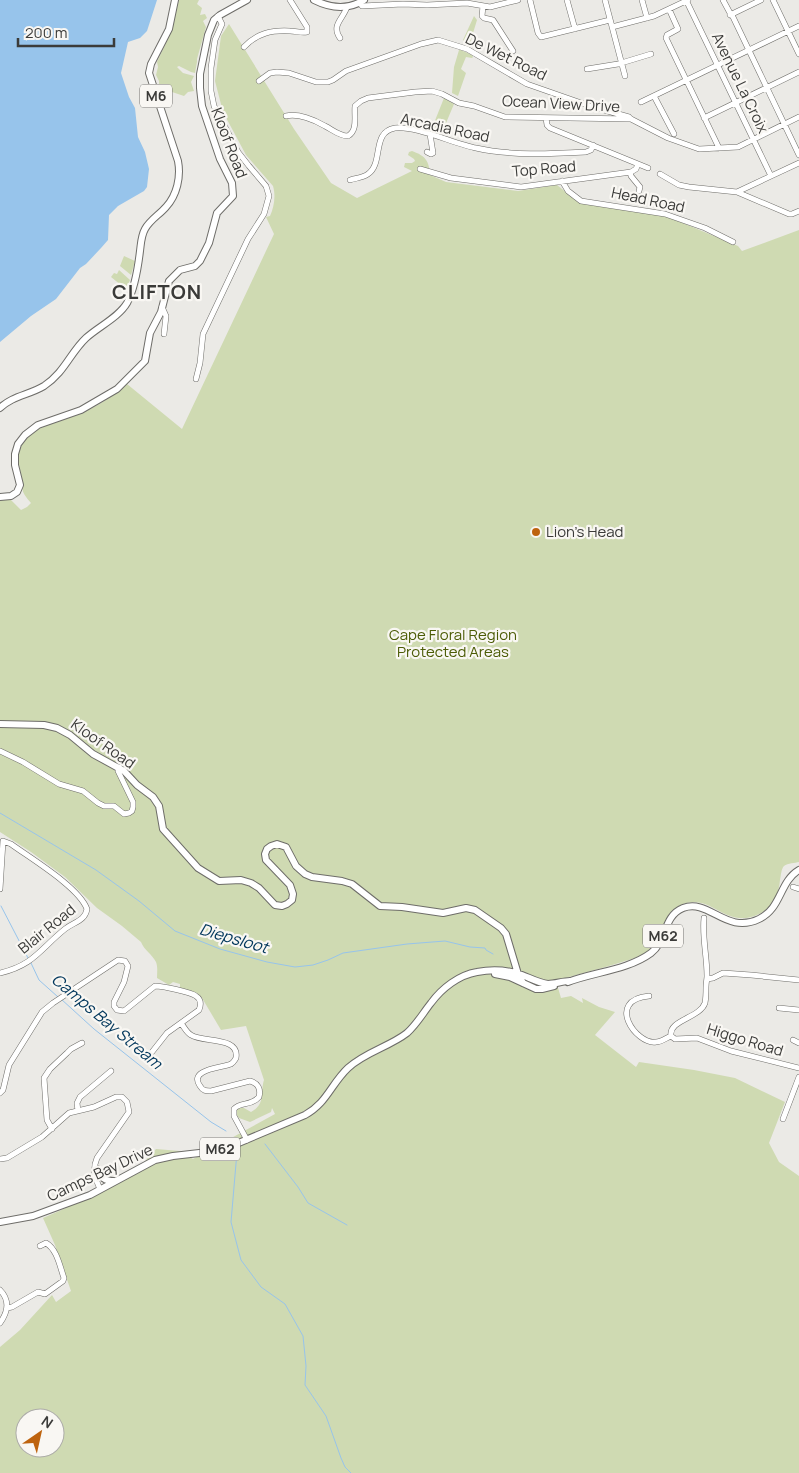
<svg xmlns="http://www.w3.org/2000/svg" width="799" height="1473" font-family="Manrope,sans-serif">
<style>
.green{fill:#cfdab2;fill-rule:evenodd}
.water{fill:#97c4eb}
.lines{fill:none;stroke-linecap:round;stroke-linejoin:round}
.stream{stroke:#97c4eb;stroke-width:1}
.minor-casing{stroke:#6e6d69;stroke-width:6}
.major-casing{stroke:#6e6d69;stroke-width:8}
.minor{stroke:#fff;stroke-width:5}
.major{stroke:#fff;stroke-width:6}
.poi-dot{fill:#be630e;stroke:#f9f7f3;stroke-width:2}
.labels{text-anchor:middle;stroke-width:4.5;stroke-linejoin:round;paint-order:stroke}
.shield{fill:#f9f7f3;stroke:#747371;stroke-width:1}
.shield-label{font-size:14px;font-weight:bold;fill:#3b3b39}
.street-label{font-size:15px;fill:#3b3b39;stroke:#f9f7f3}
.poi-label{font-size:15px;fill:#3b3b39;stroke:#f9f7f3;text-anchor:start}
.park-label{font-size:15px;fill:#4c5c06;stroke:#f9f7f3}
.water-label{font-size:16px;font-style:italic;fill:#00365b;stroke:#f9f7f3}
.district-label{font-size:20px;font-weight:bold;letter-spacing:1px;fill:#3b3b39;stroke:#f9f7f3}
</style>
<rect width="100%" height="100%" fill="#ebeae6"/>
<path class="green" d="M179 0H199L197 4 202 8 200 15 205 14 207 18 203 21 206 27 197 59V62L195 73 191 72 179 66 177 67 183 73 194 76 191 82 194 91 188 92 184 96 160 88 159 87V81L156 75 158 67 157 62 171 32Z
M474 16 477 20 470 43 468 44 463 40Z
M229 24 294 129 331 183 357 198 412 171 404 167 405 163H412L415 161 414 159 408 155 409 152 412 151C426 156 429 161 430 175L446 182 518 191 557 185 577 201 666 216 738 246 742 251 799 230V862C795 863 788 863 784 866 781 869 781 876 780 880 779 895 772 908 759 914 727 930 714 896 686 903 660 910 666 935 650 949 642 956 632 959 622 962 600 969 578 974 556 981L561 998 571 996 583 1003 582 998 599 1007 615 1012 595 1035 636 1067 639 1062 694 1070 735 1078 785 1102 769 1143 779 1162 799 1176V1473H0V1347L20 1330 52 1295 56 1302 71 1291 55 1245 43 1218 66 1208 84 1194 119 1182 137 1170 156 1149 180 1151 193 1159 275 1114 272 1108 271 1112 250 1122 239 1118 237 1115V1110L239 1108H244L251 1112C266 1104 260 1092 264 1080L246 1026 221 1030 202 998 197 993 180 989V984L173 982 169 985 157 978C157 973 158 967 156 962 152 954 144 950 141 942L122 926 97 908 65 877 31 852 0 832V499L9 498 21 510 27 507 31 503C19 489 24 491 21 475 10 430 41 429 74 416 91 410 113 397 127 384L182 429 274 234 266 217 270 216C274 207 276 196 273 186L246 155 223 112 215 81 221 36ZM25 1418H55V1448H25Z
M459 50H461L472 55 473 57 472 58 466 57 461 69 466 73 458 96 452 93 454 67Z
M444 98 454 104 441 135 433 133 432 128Z
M124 256 135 261 131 275 120 266Z
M119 270 130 280 126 289 111 277 114 273 117 274Z"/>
<path class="water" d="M0 0H157L147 31 140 38 128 42 121 73 129 97 135 108 138 137 145 152 149 169 147 187 144 191 118 206 109 215 108 240 101 248 86 264 80 268 56 299 31 316 0 342Z"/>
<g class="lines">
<path class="stream" d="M0 813 96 870 139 901 175 931 220 949 267 962 295 967 313 965 328 960 343 953 407 944 445 941 470 947 485 948 486 950 493 954
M1 906 28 958
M31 963 39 980 58 997
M61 999 94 1029 211 1122 226 1131
M265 1144 298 1187 308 1203 347 1225
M237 1152 231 1222 241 1260 261 1287 285 1304 303 1336 306 1366 305 1385 326 1416 341 1458 345 1467 351 1473"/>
<g class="minor-casing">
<path id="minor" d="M530 0 538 33 541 37 610 20
M567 0 575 29
M605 0 625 76
M642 0 647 18
M686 0 771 176
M723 0 730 13 733 17 799 155
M773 0 799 54
M360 3 362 6 403 4 427 5 467 3 490 7 518 0
M483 6 482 16 484 18 493 20 513 51
M669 9 678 29 667 35 666 38 719 148
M730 15 761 0
M612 27 654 16 688 0
M340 38C331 25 343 19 347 7
M244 47C257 33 272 30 290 31 296 31 301 33 307 32V27L290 0
M587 69 618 64 651 54
M259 81 270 73 277 72 289 73 316 82H328L333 80 346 71 421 44 438 40 467 49 527 84 590 106 629 117 631 119
M654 96 674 134
M641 102 799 26
M286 116C298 113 315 120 325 126 333 130 339 136 348 136 358 130 354 117 355 106L361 101 368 98 415 92 432 91 442 94 459 103 474 106 505 117 631 119 668 138 699 149 738 147 799 117
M546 118 547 125 550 128 648 168
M704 118 799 72
M427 152 431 154 433 153 430 134
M420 169 451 178 521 187 631 172 636 169 638 164
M630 172 631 176 640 187 639 191
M660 174 679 185 689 187 737 192 799 163
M350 180C356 178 362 178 368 174 384 163 371 132 395 128 414 125 455 144 476 148 512 156 549 154 586 152L591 150 593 145
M562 181 568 191 581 201 665 214 705 228 733 242
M737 192 789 214H792L799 211
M162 307 166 316 164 334
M196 379 200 363 203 334 248 239 264 214 269 196 266 186 249 166 238 152 214 106 211 91V68L215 40 222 24 218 16
M0 751 23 762 59 784 83 791 98 803 104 806H114L124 814 129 813 132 811 133 807V802L118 771 119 767
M793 887 799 889
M0 889 3 841 11 844C30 858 79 887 87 909 85 921 74 922 65 929 40 949 34 965 0 973
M704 918C702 937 707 956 707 976 707 979 706 983 706 987 706 992 706 998 705 1003 700 1018 668 1020 671 1036L675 1039 697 1038 731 1051 799 1068
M707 979 713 978 723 973 751 975 799 980
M649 996C605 1000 636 1045 656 1042 661 1042 666 1038 671 1036
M779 1008 799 1010
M181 1023C184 1027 187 1033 191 1035 203 1043 240 1036 236 1058 234 1061 234 1062 231 1064 222 1068 188 1069 200 1086 203 1091 206 1091 211 1091L250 1081C258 1083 261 1089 259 1097 250 1107 241 1101 234 1109V1116L247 1140
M793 1040 799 1043
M0 1093 3 1090 9 1065 42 1012 53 1003 118 960 125 961 128 966 124 982 114 1002V1006L117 1010 124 1011 155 986C162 986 191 992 196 996 202 1000 201 1005 199 1010L167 1033 152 1052
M78 1111 77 1103 80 1097 111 1071
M783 1119 799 1077
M52 1129 47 1120 44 1078 50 1069 67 1053 71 1049 82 1043
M0 1159 7 1158 42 1137 69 1113 94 1107 116 1097H122L127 1102 129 1112 97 1158C92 1170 95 1178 100 1189
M0 1290C10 1300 8 1312 0 1323
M7 1308 12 1307 38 1292 45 1294 63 1281 64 1278C60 1267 57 1249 46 1243L40 1246"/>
</g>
<g class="major-casing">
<path id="major" d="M314 0C330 8 348 10 364 0
M0 408C12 396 29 395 44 386 65 372 70 353 86 338 98 327 119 317 127 303 135 288 138 268 140 251 141 244 141 236 145 229 150 220 159 215 166 207 177 195 181 177 178 161L149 73 151 64 169 29 175 0
M0 497 11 496 17 492 20 485 15 465V454L18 444 25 435 38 425 81 410 117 389 145 361 150 333 161 312 169 281 180 270 195 266 200 261 209 243 217 213 233 196 232 183 220 159 202 106 200 88V74L208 35 214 20 220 15 247 0
M0 724 44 725 57 728 70 735 93 754 124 771 137 785 153 797 159 806 163 829 198 868 219 881 241 880 251 883 259 888 275 905 282 906 287 904 292 900 293 894 290 885 266 860 265 854 267 849 271 846 277 844 286 847 296 866 305 874 312 877 342 881 352 884 380 906 402 907 443 913 466 908 475 910 501 928 506 934 518 974 523 983
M495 974 510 977 536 989H542L554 986
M568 982C594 972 628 970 651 953 667 941 663 916 683 908 709 898 726 935 759 919 782 908 779 882 799 870
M97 1169C101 1178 105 1181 114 1181
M0 1222 33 1216 90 1195 155 1160 173 1156 208 1152 229 1147 305 1115C327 1103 331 1084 348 1068 365 1052 389 1047 407 1033 417 1024 423 1013 431 1003 442 988 459 975 477 972 492 969 508 970 522 975 530 978 539 983 548 984 555 984 563 981 570 981"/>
</g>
<use href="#minor" class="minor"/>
<use href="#major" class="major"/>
</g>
<circle class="poi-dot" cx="536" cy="532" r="5"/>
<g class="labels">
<g class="shield">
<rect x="140" y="84.5" width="32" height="23" rx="4"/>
<rect x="643" y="924.5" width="40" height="23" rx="4"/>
<rect x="200" y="1137.5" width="40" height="23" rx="4"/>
</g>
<g class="shield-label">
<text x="156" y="101">M6</text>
<text x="663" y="941">M62</text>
<text x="220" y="1154">M62</text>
</g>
<g class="street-label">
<text transform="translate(506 57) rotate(26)" y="5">De Wet Road</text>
<text transform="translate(740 83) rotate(64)" y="5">Avenue La Croix</text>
<text transform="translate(561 104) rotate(3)" y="5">Ocean View Drive</text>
<text transform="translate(445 128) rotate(12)" y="5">Arcadia Road</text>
<text transform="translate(229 143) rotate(69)" y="5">Kloof Road</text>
<text transform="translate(544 169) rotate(-5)" y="5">Top Road</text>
<text transform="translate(648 200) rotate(12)" y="5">Head Road</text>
<text transform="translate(103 744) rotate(35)" y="5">Kloof Road</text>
<text transform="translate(47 929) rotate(-39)" y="5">Blair Road</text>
<text transform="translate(745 1040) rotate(17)" y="5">Higgo Road</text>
<text transform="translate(100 1173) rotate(-25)" y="5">Camps Bay Drive</text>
</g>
<g class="poi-label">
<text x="546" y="537">Lion's Head</text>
</g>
<g class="park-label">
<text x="453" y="640">Cape Floral Region<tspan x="453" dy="17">Protected Areas</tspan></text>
</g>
<g class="water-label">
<text transform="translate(234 938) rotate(16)" y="6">Diepsloot</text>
<text transform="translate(107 1021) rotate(40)" y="6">Camps Bay Stream</text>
</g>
<g class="district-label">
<text x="157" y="299">CLIFTON</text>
</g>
</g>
<g transform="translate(40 1433) rotate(34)"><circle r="24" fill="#f9f7f3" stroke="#adaca9"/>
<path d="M0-4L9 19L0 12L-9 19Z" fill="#be630e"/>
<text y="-8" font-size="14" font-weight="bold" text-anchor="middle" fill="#3b3b39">N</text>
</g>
<path d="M18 38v8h96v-8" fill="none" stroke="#3b3b39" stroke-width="2.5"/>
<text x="25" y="38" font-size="15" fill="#3b3b39" stroke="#f9f7f3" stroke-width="4" paint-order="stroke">200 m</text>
</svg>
